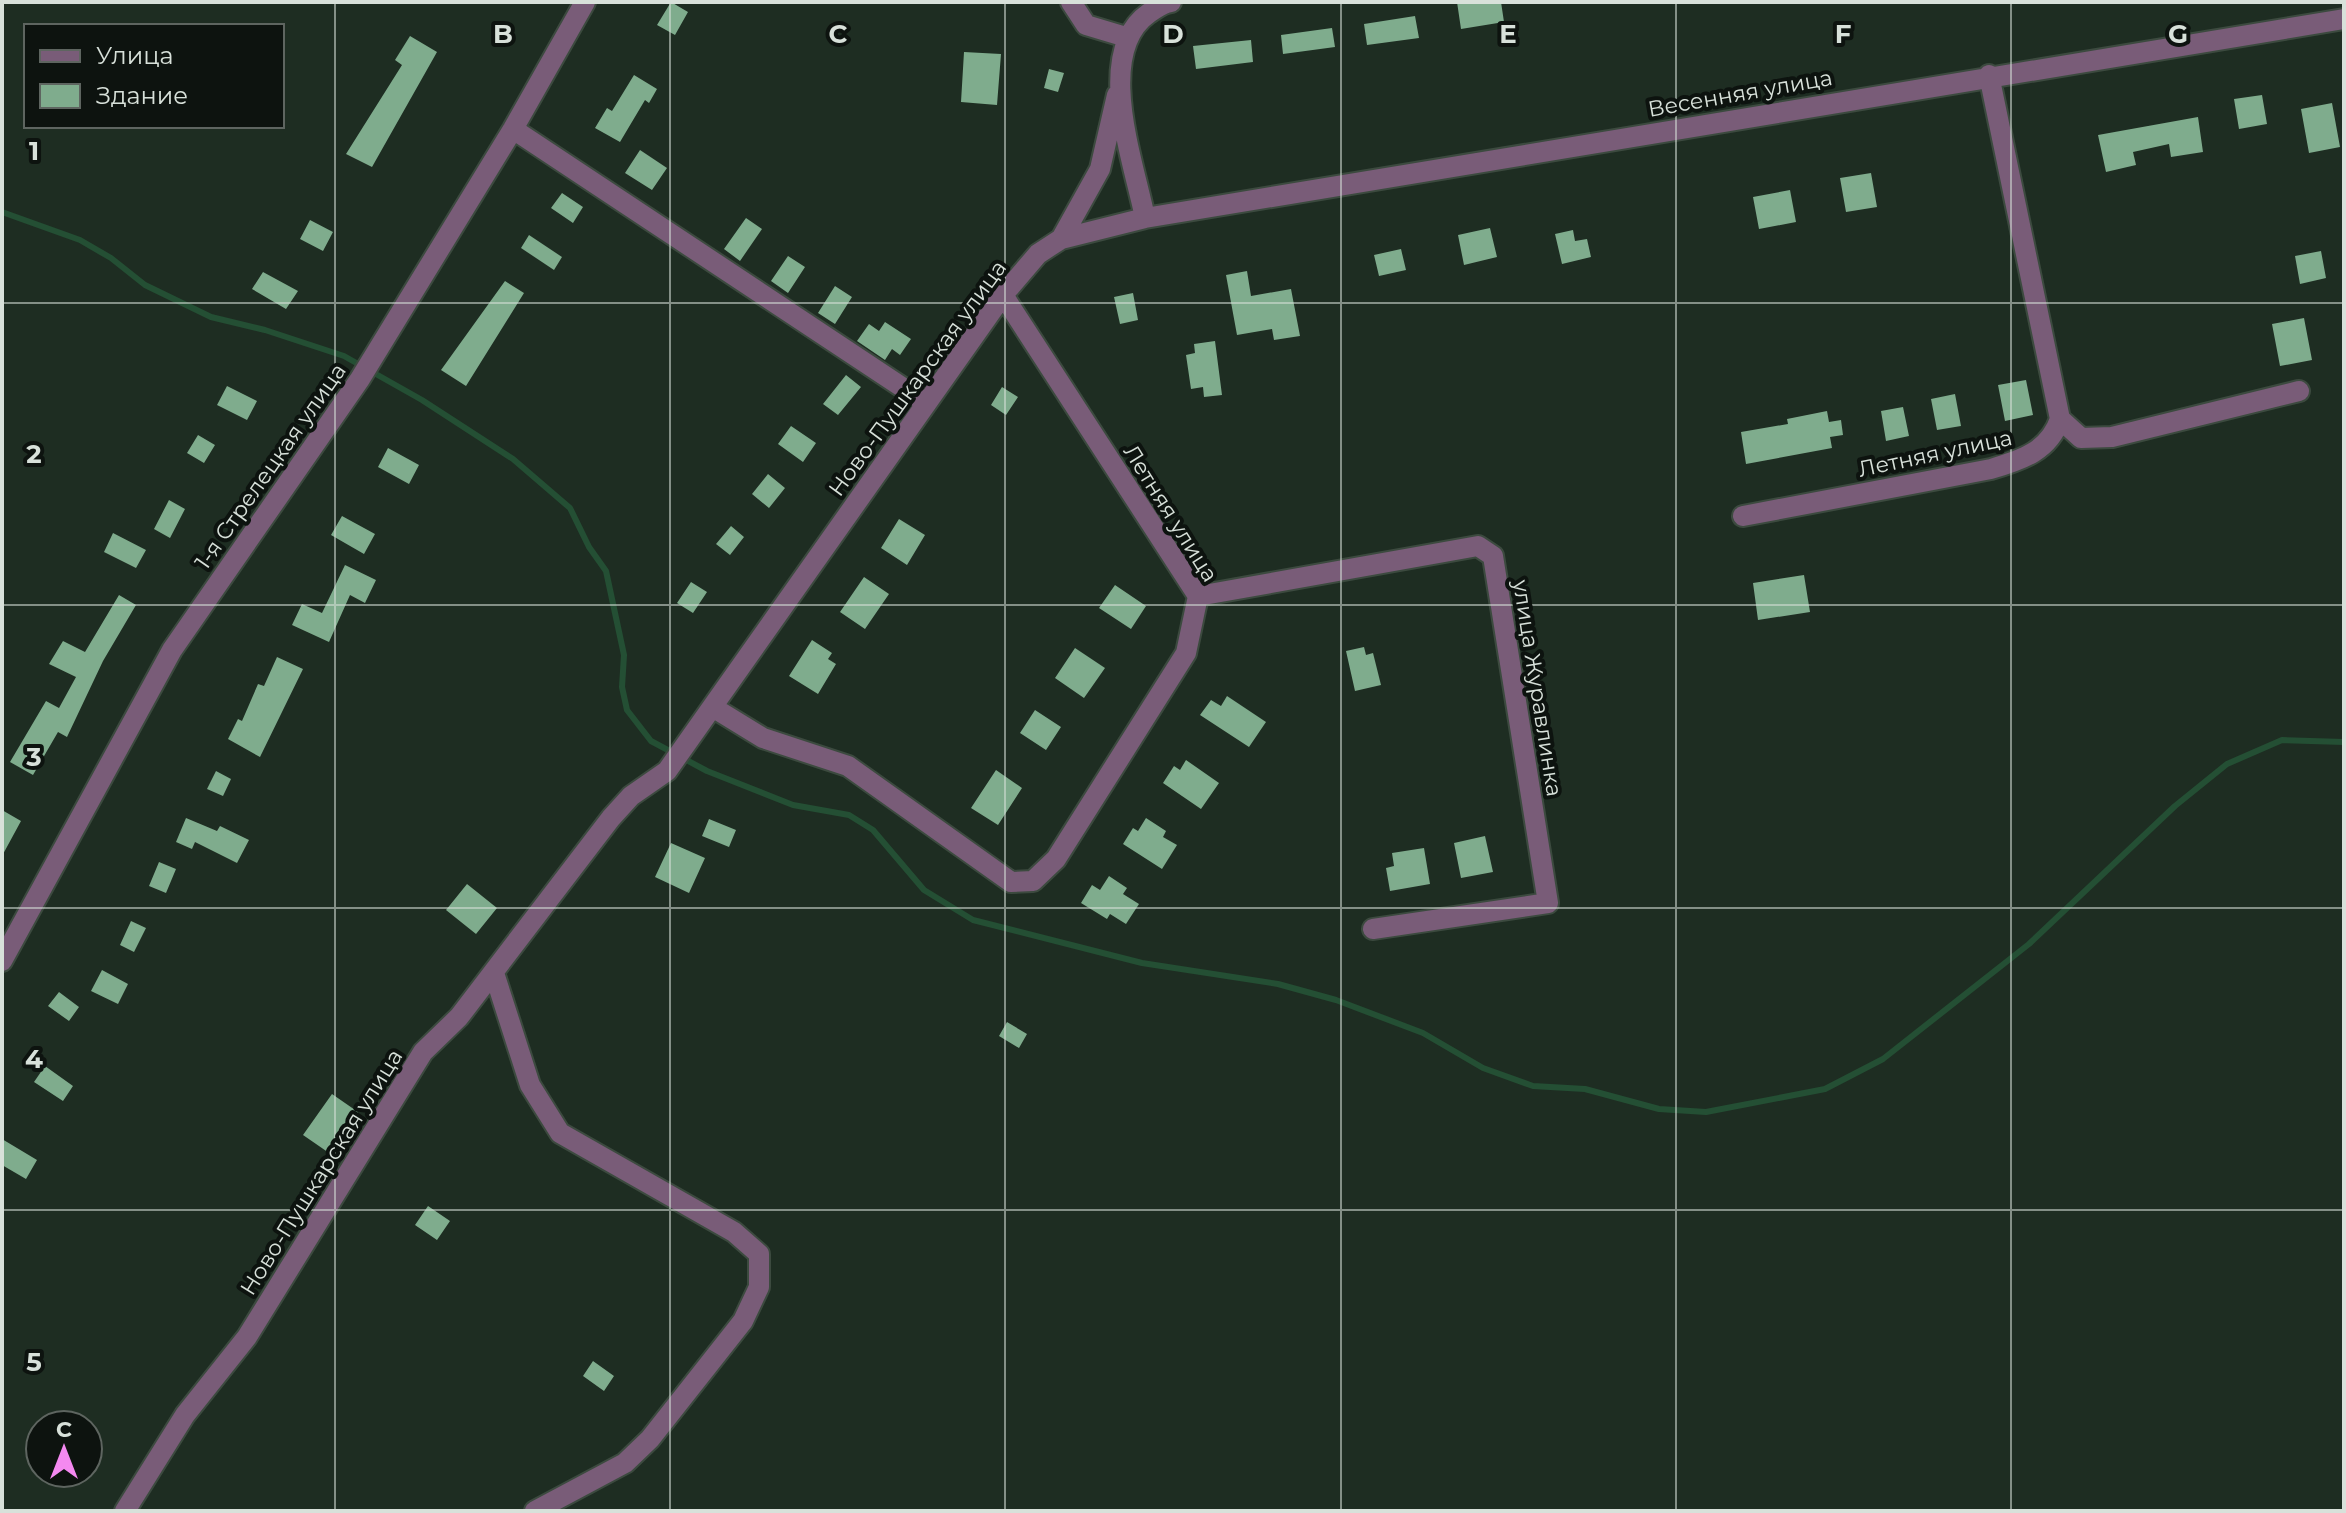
<svg xmlns="http://www.w3.org/2000/svg" width="2346" height="1513" font-family="Montserrat,sans-serif">
<style>
.lines{fill:none;stroke-linecap:round;stroke-linejoin:round}
.stream{stroke:#244f34;stroke-width:6}
.building{fill:#7fac8d}
.minor-casing{stroke:#3c4a3f;stroke-width:24}
.minor{stroke:#795c78;stroke-width:20}
.grid{fill:none;stroke:#d8e1da;stroke-width:2;stroke-opacity:0.55}
.labels{text-anchor:middle;stroke-width:8;stroke-linejoin:round;paint-order:stroke}
.street-label{font-size:22px;fill:#d8e1da;stroke:#0d130f}
.grid-label{font-size:26px;text-anchor:middle;font-weight:bold;fill:#d8e1da;stroke:#0d130f;stroke-width:8;stroke-linejoin:round;paint-order:stroke}
</style>
<rect width="100%" height="100%" fill="#1e2d22"/>
<g class="lines">
<path class="stream" d="M2 212 80 240 111 258 145 285 211 317 265 330 344 356 422 400 513 459 570 508 589 547 606 571 624 655 622 687 627 710 651 741 707 771 793 805 849 815 873 830 924 890 973 920 1142 963 1278 984 1336 1000 1423 1033 1483 1068 1533 1086 1585 1089 1659 1109 1706 1112 1825 1089 1883 1059 2029 944 2175 806 2227 764 2282 740 2344 742"/>
</g>
<path class="building" d="M671 2 688 12 675 35 657 25Z
M1457 2H1501L1504 22 1461 29Z
M1415 16 1419 38 1367 45 1364 24Z
M1332 28 1335 47 1283 54 1281 35Z
M410 36 437 52 372 167 346 154 402 65 395 60Z
M1251 40 1253 62 1196 69 1193 46Z
M964 52 1001 54 997 105 961 102Z
M1049 69 1064 73 1058 92 1044 88Z
M634 75 657 89 649 103 645 100 620 142 595 128 607 108 612 111Z
M2262 95 2267 124 2239 129 2234 99Z
M2332 103 2340 147 2309 153 2301 109Z
M2198 117 2203 152 2171 157 2169 144 2133 152 2136 165 2106 172 2098 135Z
M640 150 667 168 652 190 625 173Z
M1871 173 1877 207 1846 212 1840 178Z
M1790 190 1796 222 1759 229 1753 197Z
M562 193 583 207 573 223 551 208Z
M746 218 762 229 740 261 724 249Z
M310 220 333 232 323 251 300 239Z
M1490 228 1497 257 1464 265 1458 235Z
M1573 230 1575 241 1587 239 1591 257 1562 264 1555 234Z
M529 235 562 257 554 270 521 248Z
M1401 249 1406 270 1379 276 1374 255Z
M2321 251 2326 278 2300 284 2295 256Z
M788 256 805 267 788 293 771 281Z
M1247 271 1251 296 1291 289 1300 336 1274 340 1272 329 1237 335 1226 275Z
M263 272 298 291 286 309 252 289Z
M505 281 524 293 466 386 441 370Z
M835 286 852 297 835 324 818 313Z
M1133 293 1138 320 1120 324 1114 297Z
M2304 318 2312 360 2280 366 2272 324Z
M885 322 911 339 900 355 892 349 885 360 857 341 869 324 879 331Z
M1215 341 1222 395 1204 397 1203 387 1191 389 1186 355 1195 353 1194 344Z
M846 375 861 387 838 415 823 404Z
M2026 380 2033 415 2005 421 1998 385Z
M227 386 257 401 247 420 217 405Z
M1002 387 1018 397 1006 415 991 405Z
M1955 394 1961 426 1937 430 1931 399Z
M1903 407 1909 436 1886 441 1881 411Z
M1827 411 1829 422 1841 420 1843 435 1830 437 1832 448 1746 464 1741 432 1788 424 1787 419Z
M791 426 816 443 803 462 778 444Z
M198 435 215 445 204 463 187 453Z
M388 448 419 465 409 484 378 467Z
M768 474 785 488 769 508 752 494Z
M169 500 185 509 170 538 154 529Z
M342 516 375 534 364 554 331 535Z
M899 519 925 535 907 565 881 548Z
M731 526 744 537 730 555 716 544Z
M113 533 146 550 136 568 104 552Z
M345 565 376 580 365 603 350 595 329 642 292 625 302 604 322 613Z
M1804 575 1810 612 1758 620 1753 583Z
M864 577 889 594 865 629 840 612Z
M691 582 707 592 693 613 677 603Z
M1115 585 1146 606 1131 629 1099 608Z
M119 595 136 605 103 661 67 737 58 732 33 775 10 762 46 701 59 708 76 677 49 664 63 641 85 652Z
M812 640 832 653 828 659 836 664 818 694 789 676Z
M1364 647 1366 655 1373 653 1381 685 1355 691 1346 651Z
M1075 648 1105 668 1084 698 1055 678Z
M277 657 303 669 260 757 228 739 238 719 242 721 258 684 264 686Z
M1227 696 1266 722 1249 747 1200 715 1211 700 1221 706Z
M1035 710 1061 727 1046 750 1020 733Z
M1186 760 1219 783 1201 809 1163 783 1174 766 1180 770Z
M996 770 1022 788 998 825 971 808Z
M216 771 231 779 223 796 207 789Z
M2 810 21 821 2 856Z
M186 818 217 831 220 826 249 840 237 863 195 842 192 849 176 842Z
M1146 818 1166 831 1163 837 1177 845 1162 869 1123 844 1133 828 1138 831Z
M709 819 736 830 729 847 702 836Z
M1485 836 1493 872 1461 878 1454 843Z
M671 843 705 858 689 893 655 877Z
M1424 848 1430 884 1390 891 1386 868 1394 866 1392 853Z
M159 862 176 869 166 893 149 886Z
M1109 876 1127 888 1123 894 1139 904 1126 924 1110 914 1107 919 1081 903 1092 885 1100 890Z
M467 884 497 908 476 934 446 910Z
M131 921 146 928 134 952 120 945Z
M102 970 128 984 118 1004 91 991Z
M59 992 79 1007 69 1021 48 1006Z
M1007 1022 1027 1034 1019 1048 999 1036Z
M45 1066 73 1086 63 1101 34 1082Z
M332 1094 358 1112 352 1121 359 1126 345 1147 340 1143 332 1155 303 1135Z
M2 1139 37 1160 26 1179 2 1165Z
M428 1206 450 1221 437 1240 415 1225Z
M593 1361 614 1376 604 1391 583 1376Z"/>
<g class="lines">
<g class="minor-casing">
<path id="minor" d="M1071 2 1086 25 1126 37
M1989 75 2060 419
M513 129 926 403
M1145 218C1134 162 1093 52 1149 13 1157 8 1162 3 1171 2
M1061 239 1100 169 1117 95
M2060 419 2081 438 2112 437 2299 391
M1743 516 1991 469C2022 460 2049 451 2060 419
M1198 596 1478 546 1493 556 1548 903 1373 929
M714 708 763 738 848 766 1011 882 1033 881 1056 859 1186 653 1198 596 1003 295
M2 961 172 650 360 379 513 129 585 2
M494 973 530 1085 560 1133 734 1232 759 1254V1287L743 1321 650 1439 625 1463 535 1511
M125 1511 185 1415 247 1337 423 1052 459 1017 611 818 631 796 667 771 1003 295 1038 254 1061 239 1145 218 2344 19"/>
</g>
<use href="#minor" class="minor"/>
</g>
<path class="grid" d="M335 2V1511M670 2V1511M1005 2V1511M1341 2V1511M1676 2V1511M2011 2V1511M2 303H2344M2 605H2344M2 908H2344M2 1210H2344"/>
<g class="labels">
<g class="street-label">
<text transform="translate(1740 93) rotate(-10)" y="8">Весенняя улица</text>
<text transform="translate(917 378) rotate(-54)" y="8">Ново-Пушкарская улица</text>
<text transform="translate(1935 453) rotate(-12)" y="8">Летняя улица</text>
<text transform="translate(270 466) rotate(-55)" y="8">1-я Стрелецкая улица</text>
<text transform="translate(1171 513) rotate(58)" y="8">Летняя улица</text>
<text transform="translate(1538 688) rotate(81)" y="8">улица Журавлинка</text>
<text transform="translate(321 1172) rotate(-58)" y="8">Ново-Пушкарская улица</text>
</g>
</g>
<g class="grid-label">
<text x="503" y="43">B</text>
<text x="838" y="43">C</text>
<text x="1173" y="43">D</text>
<text x="1508" y="43">E</text>
<text x="1843" y="43">F</text>
<text x="2178" y="43">G</text>
<text x="34" y="160">1</text>
<text x="34" y="463">2</text>
<text x="34" y="766">3</text>
<text x="34" y="1068">4</text>
<text x="34" y="1371">5</text>
</g>
<rect width="2346" height="1513" fill="none" stroke="#d8e1da" stroke-width="8"/>
<rect x="24" y="24" width="260" height="104" fill="#0d130f" stroke="#5e6560" stroke-width="2"/>
<rect x="40" y="50" width="40" height="12" fill="#795c78" stroke="#5e6560" stroke-width="2"/>
<text x="96" y="64" font-size="24" fill="#d8e1da">Улица</text>
<rect x="40" y="84" width="40" height="24" fill="#7fac8d" stroke="#5e6560" stroke-width="2"/>
<text x="96" y="104" font-size="24" fill="#d8e1da">Здание</text>
<g transform="translate(64 1449)"><circle r="38" fill="#0d130f" stroke="#5e6560" stroke-width="2"/>
<path d="M0-6L14 30L0 20L-14 30Z" fill="#f489f0"/>
<text y="-12" font-size="22" font-weight="bold" text-anchor="middle" fill="#d8e1da">С</text>
</g>
</svg>
